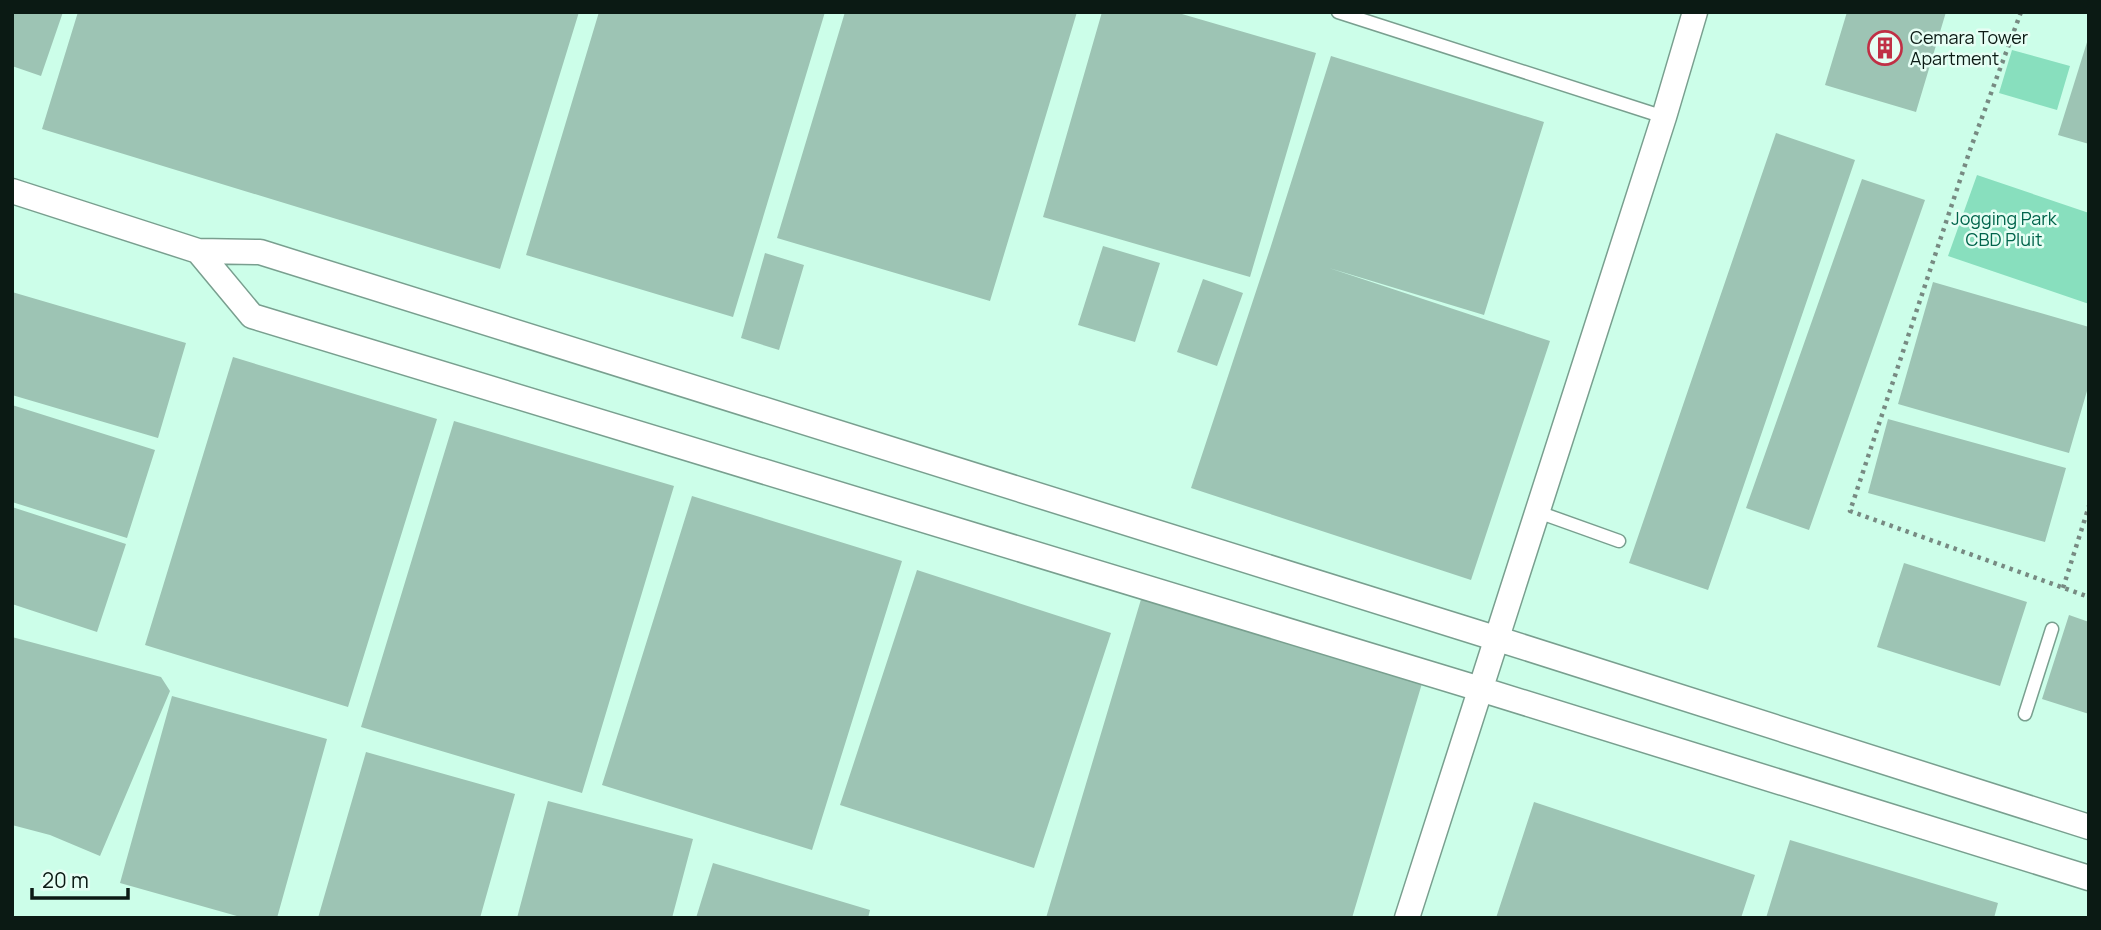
<svg xmlns="http://www.w3.org/2000/svg" width="2101" height="930" font-family="Manrope,sans-serif">
<style>
.built{fill:#ccfee9}
.green{fill:#88dfbe}
.building{fill:#9dc4b4}
.lines{fill:none;stroke-linecap:round;stroke-linejoin:round}
.lane-casing{stroke:#799f8f;stroke-width:15}
.street-casing{stroke:#799f8f;stroke-width:27}
.path{stroke:#778a82;stroke-width:4.5;stroke-dasharray:3.5 5;stroke-linecap:butt}
.lane{stroke:#fff;stroke-width:12}
.street{stroke:#fff;stroke-width:24}
.labels{text-anchor:middle;stroke-width:5;stroke-linejoin:round;paint-order:stroke}
.poi-label{font-size:18px;fill:#0b1a14;stroke:#e6fef4;text-anchor:start}
.park-label{font-size:18px;fill:#00644b;stroke:#e6fef4}
</style>
<rect width="100%" height="100%" fill="#e6fef4"/>
<path class="built" d="M12 12H2089V918H12Z"/>
<path class="green" d="M2012 50 2070 66 2057 110 1999 93Z
M1977 175 2089 213V304L1948 256Z"/>
<path class="building" d="M12 12H63L41 76 12 66Z
M78 12H579L500 269 42 129Z
M599 12H825L733 317 526 255Z
M845 12H1077L990 301 777 238Z
M1102 12H1175L1316 53 1250 277 1043 217Z
M1847 12H1946L1916 112 1825 85Z
M2088 39H2089V144L2058 135Z
M1331 56 1544 122 1484 315 1329 268 1550 341 1471 580 1191 488 1270 249Z
M1776 133 1855 160 1708 590 1629 563Z
M1862 179 1925 200 1809 530 1746 508Z
M1103 246 1160 263 1135 342 1078 325Z
M765 253 804 265 779 350 741 338Z
M1203 279 1243 293 1217 366 1177 352Z
M1933 282 2089 327V384L2069 453 1898 404Z
M12 292 186 343 158 438 12 395Z
M233 357 437 419 348 707 145 645Z
M12 405 155 450 127 538 12 502Z
M1888 419 2066 468 2045 542 1868 493Z
M454 421 674 486 582 793 361 727Z
M692 496 902 561 812 850 602 785Z
M12 507 126 544 97 632 12 604Z
M1904 563 2027 602 2000 686 1877 647Z
M917 570 1111 633 1034 868 840 805Z
M1142 596 1423 680 1352 918H1046Z
M2069 615 2089 622V714L2042 699Z
M12 637 161 677 170 691 100 856 50 835 12 825Z
M172 696 327 739 277 918H244L120 883Z
M366 752 515 794 480 918H318Z
M548 801 693 839 672 918H517Z
M1534 802 1755 875 1741 918H1496Z
M1790 840 1998 903 1994 918H1766Z
M713 863 870 910 868 918H696Z"/>
<g class="lines">
<g class="lane-casing">
<path id="lane" d="M1338 12 1664 117
M1538 512 1619 541
M2025 714 2052 629"/>
</g>
<g class="street-casing">
<path id="street" d="M12 191 198 251 260 252 1498 639 2089 827
M198 251 252 316 1480 689 2089 878
M1407 918 1664 117 1695 12"/>
</g>
<path class="path" d="M2021 12 1970 150 1850 511 2089 597
M2063 588 2089 506"/>
<use href="#lane" class="lane"/>
<use href="#street" class="street"/>
</g>
<defs>
<g id="building-ring" transform="scale(1.75)"><circle r="9.5" fill="#e6fef4" stroke="#c02f45" stroke-width="1.5"/><path d="M-4-6H4V6H1V3H-1V6H-4ZM-2.5-4.3h1.7v1.8h-1.7ZM.8-4.3h1.7v1.8H.8ZM-2.5-1h1.7V.8h-1.7ZM.8-1h1.7V.8H.8Z" fill="#c02f45"/></g>
</defs>
<g fill-rule="evenodd">
<use href="#building-ring" x="1885" y="48"/>
</g>
<g class="labels">
<g class="poi-label">
<text x="1910" y="44">Cemara Tower<tspan x="1910" dy="21">Apartment</tspan></text>
</g>
<g class="park-label">
<text x="2004" y="225">Jogging Park<tspan x="2004" dy="21">CBD Pluit</tspan></text>
</g>
</g>
<rect width="2101" height="930" fill="none" stroke="#0b1a14" stroke-width="28"/>
<path d="M32 888v10h96v-10" fill="none" stroke="#0b1a14" stroke-width="3.5"/>
<text x="42" y="888" font-size="21" fill="#0b1a14" stroke="#e6fef4" stroke-width="5" paint-order="stroke">20 m</text>
</svg>
